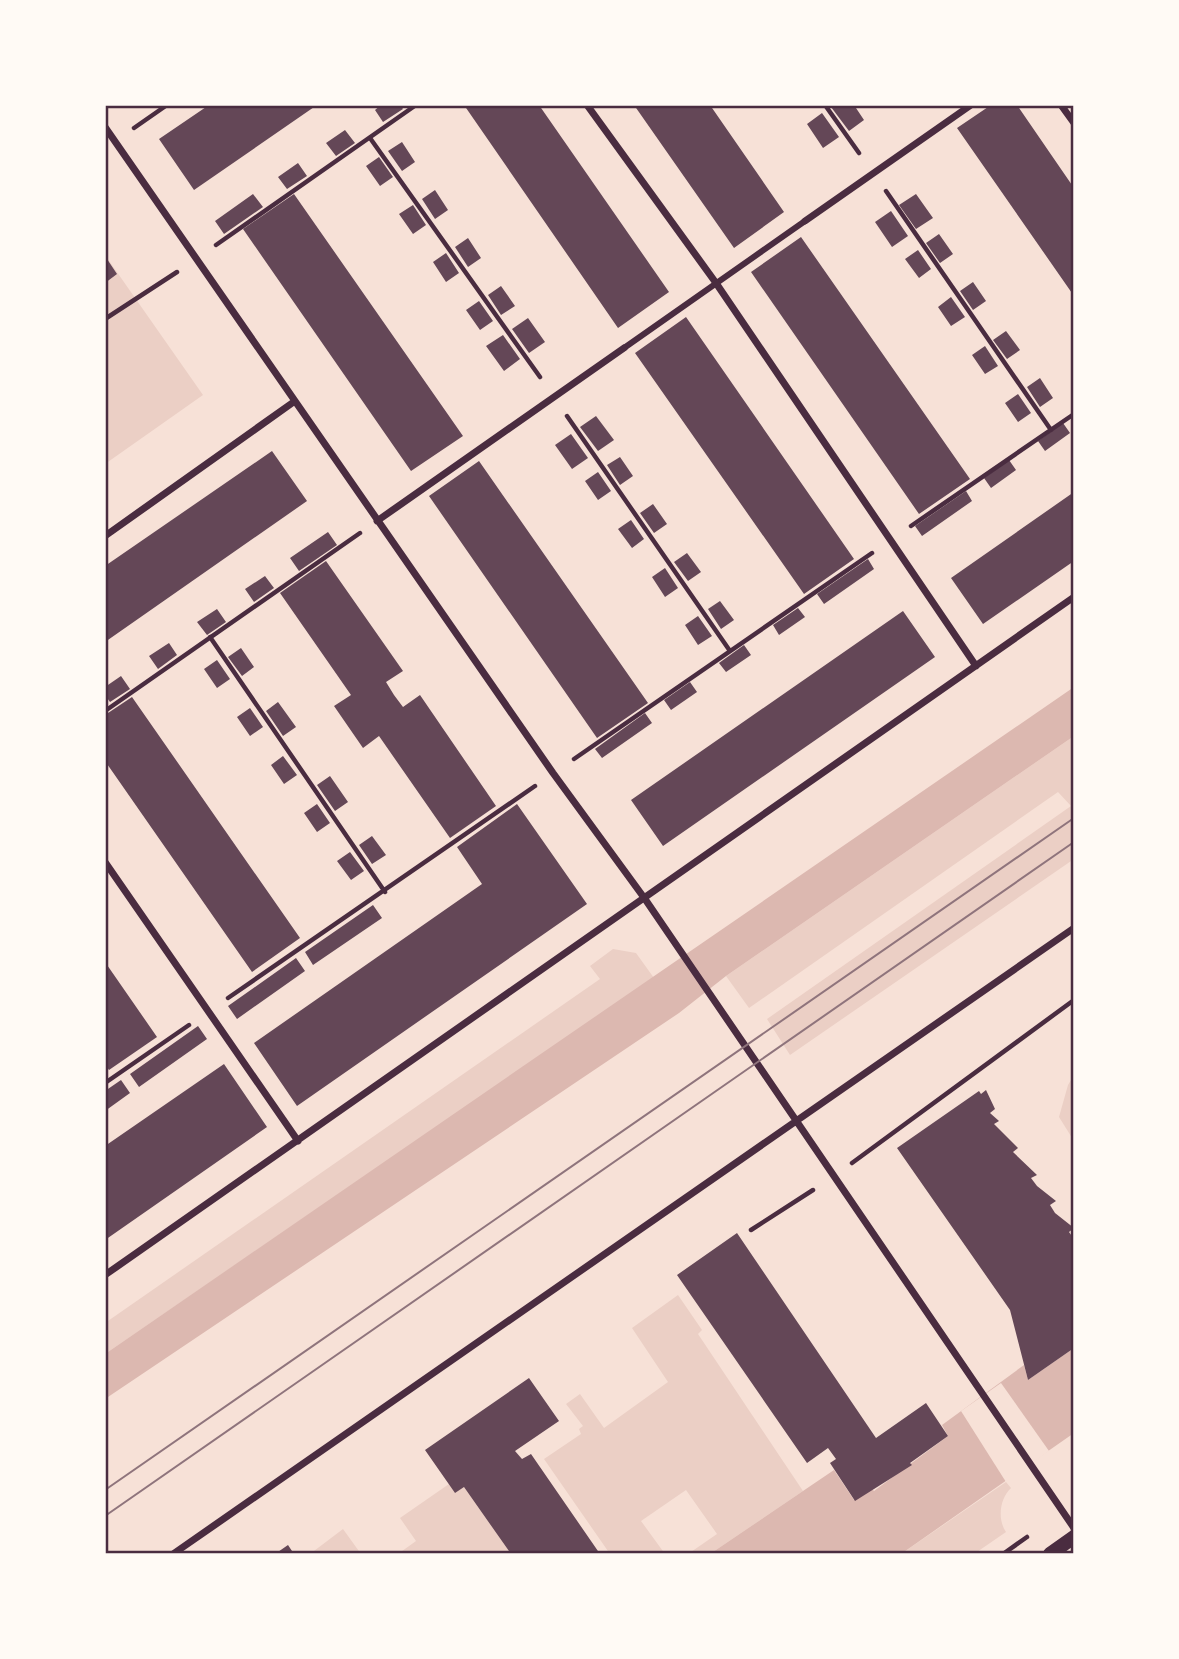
<svg xmlns="http://www.w3.org/2000/svg" width="1179" height="1659" font-family="'Fira Sans',sans-serif">
<style>
.green{fill:#ebcfc5}
.water{fill:#dcb8b0}
.pier{fill:#f7e1d7}
.building{fill:#644757}
.lines{fill:none;stroke-linecap:round;stroke-linejoin:round}
.path{stroke:#4a2c40;stroke-width:4.5}
.pedestrian{stroke:#4a2c40;stroke-width:6}
.minor{stroke:#4a2c40;stroke-width:7}
.secondary{stroke:#4a2c40;stroke-width:14}
.tram{stroke:#8f747c;stroke-width:2}
.neatline{fill:none;stroke:#4a2c40;stroke-width:2.5}
</style>
<rect width="100%" height="100%" fill="#f7e1d7"/>
<path class="green" d="M105 255 203 395 105 464Z
M1074 736V859L790 1055 767 1019 1071 806 1058 792 749 1008 726 976Z
M613 949 636 953 654 978 105 1354V1323L600 979 590 966Z
M1074 1075V1141L1059 1117 1068 1085Z
M678 1295 702 1330 698 1334 803 1491 710 1554H688L717 1534 686 1490 641 1521 665 1554H610L544 1459 581 1434 579 1429 583 1426 566 1404 580 1394 604 1428 668 1382 632 1328Z
M1006 1482 1011 1488C1000 1498 997 1519 1006 1532L974 1554H901Z
M449 1484 455 1493 464 1487 511 1554H398L416 1541 400 1518Z
M343 1529 361 1554H310Z"/>
<path class="water" d="M1074 687V736L726 976 679 1013 105 1399V1354Z
M1074 1348V1433L901 1554H710L834 1470 854 1500 872 1489 874 1491 948 1436 942 1425 1024 1365 1028 1380Z"/>
<path class="pier" d="M1001 1383 1049 1451 1006 1482 961 1411Z"/>
<path class="building" d="M209 105H317L194 190 159 139Z
M381 105H400L403 109 383 122 375 110Z
M464 105H539L669 292 618 328Z
M634 105H710L784 212 734 248Z
M834 105H854L864 120 849 131 831 107Z
M991 105H1017L1074 188V296L957 128Z
M822 113 839 137 823 148 807 124Z
M345 130 355 143 336 156 326 143Z
M402 142 415 162 402 171 388 151Z
M379 157 393 177 380 186 366 166Z
M298 163 307 176 287 189 278 177Z
M435 190 448 210 435 219 422 199Z
M253 194 263 207 224 234 215 221Z
M294 194 463 436 411 471 243 229Z
M916 194 933 218 916 229 899 205Z
M413 205 426 225 413 234 399 214Z
M891 211 908 236 892 247 875 222Z
M939 234 953 254 940 263 926 243Z
M801 237 970 479 919 514 751 272Z
M468 238 481 258 468 267 455 247Z
M918 250 931 269 919 278 905 259Z
M446 253 459 273 446 282 433 262Z
M105 256 117 274 105 283Z
M973 282 986 301 973 310 960 291Z
M501 286 515 306 501 315 488 295Z
M951 297 965 317 951 326 938 307Z
M479 301 493 321 480 330 466 310Z
M686 317 854 559 804 594 635 353Z
M528 318 545 342 529 353 512 329Z
M1006 331 1020 350 1007 359 993 340Z
M503 335 520 359 504 371 486 346Z
M985 346 998 366 985 374 972 355Z
M1040 378 1053 398 1040 407 1027 387Z
M1018 394 1031 413 1018 422 1005 403Z
M596 416 614 440 598 451 580 427Z
M1063 423 1070 433 1045 451 1038 441Z
M571 434 588 458 572 469 555 445Z
M272 451 307 501 105 642V566Z
M620 457 633 476 620 485 607 465Z
M1009 460 1016 470 991 488 984 478Z
M479 461 648 703 597 738 429 496Z
M598 472 611 491 598 500 585 481Z
M966 491 972 501 922 536 915 526Z
M1074 492V561L983 624 951 578Z
M653 504 667 524 654 533 640 513Z
M631 520 644 539 632 548 618 529Z
M328 532 337 545 299 571 290 558Z
M687 553 701 572 688 581 674 562Z
M868 559 874 569 824 604 817 594Z
M326 561 403 671 386 682 394 695 403 707 420 695 496 806 450 838 379 736 363 748 334 706 351 695 280 593Z
M665 568 678 588 665 597 652 577Z
M265 576 274 588 254 602 245 589Z
M720 601 734 620 721 629 708 609Z
M798 608 805 617 779 635 773 625Z
M217 609 226 622 207 635 197 622Z
M903 611 935 657 663 846 631 800Z
M698 616 712 636 698 645 685 625Z
M169 643 177 655 158 669 149 656Z
M744 645 751 655 726 672 719 663Z
M241 648 254 667 242 676 228 657Z
M217 660 230 679 217 688 204 669Z
M121 676 130 689 110 702 105 695V687Z
M690 682 697 692 671 710 664 700Z
M132 697 300 938 252 972 105 761V715Z
M278 702 296 727 283 736 266 711Z
M250 708 263 727 250 736 237 717Z
M645 713 652 723 602 758 595 749Z
M283 756 297 775 284 784 271 765Z
M330 776 348 802 335 811 317 785Z
M317 804 330 823 317 832 304 813Z
M517 804 587 904 297 1106 254 1043 482 884 457 847Z
M372 836 386 855 372 864 359 845Z
M350 852 364 871 351 880 337 861Z
M373 905 382 918 313 965 305 952Z
M296 958 305 971 237 1019 228 1006Z
M105 962 157 1037 109 1070 105 1064Z
M198 1026 207 1039 139 1087 130 1074Z
M224 1064 267 1127 105 1240V1146Z
M121 1080 130 1093 105 1111V1091Z
M986 1090 995 1109 990 1113 999 1121 994 1124 1018 1148 1013 1152 1037 1175 1031 1178 1037 1186 1056 1201 1050 1205 1055 1213 1074 1228 1069 1232 1074 1239V1348L1028 1380 1010 1310 897 1148 979 1091 981 1094Z
M737 1233 876 1438 926 1403 948 1436 910 1463 912 1465 855 1501 830 1463 836 1459 828 1448 807 1463 677 1275Z
M529 1378 559 1421 515 1451 522 1459 531 1454 600 1554H511L464 1487 455 1493 425 1450Z
M288 1545 294 1554H275Z"/>
<g class="lines">
<path class="path" d="M825 105 859 153
M134 128 167 105
M370 138 540 377
M886 191 1051 430
M216 245 416 105
M105 319 177 272
M567 416 730 651
M911 526 1074 414
M210 637 385 892
M105 711 360 533
M574 759 872 553
M228 998 535 786
M105 1083 189 1025
M852 1163 1074 1000
M751 1230 813 1190
M1003 1554 1027 1537"/>
<path class="pedestrian" d="M624 348 805 221"/>
<path class="minor" d="M587 105 716 283 976 666
M1061 105 1074 123
M105 127 553 773 645 899 1074 1528
M805 221 971 105
M377 521 624 348
M105 536 295 401
M105 862 298 1141
M105 1275 1074 597
M173 1554 1074 928"/>
<path class="secondary" d="M1050 1554 1074 1537"/>
<path class="tram" d="M105 1490 1074 818
M105 1516 1074 842"/>
</g>
<rect width="1179" height="1659" fill="none" stroke="#fffaf5" stroke-width="214"/>
<rect x="107" y="107" width="965" height="1445" class="neatline"/>
</svg>
